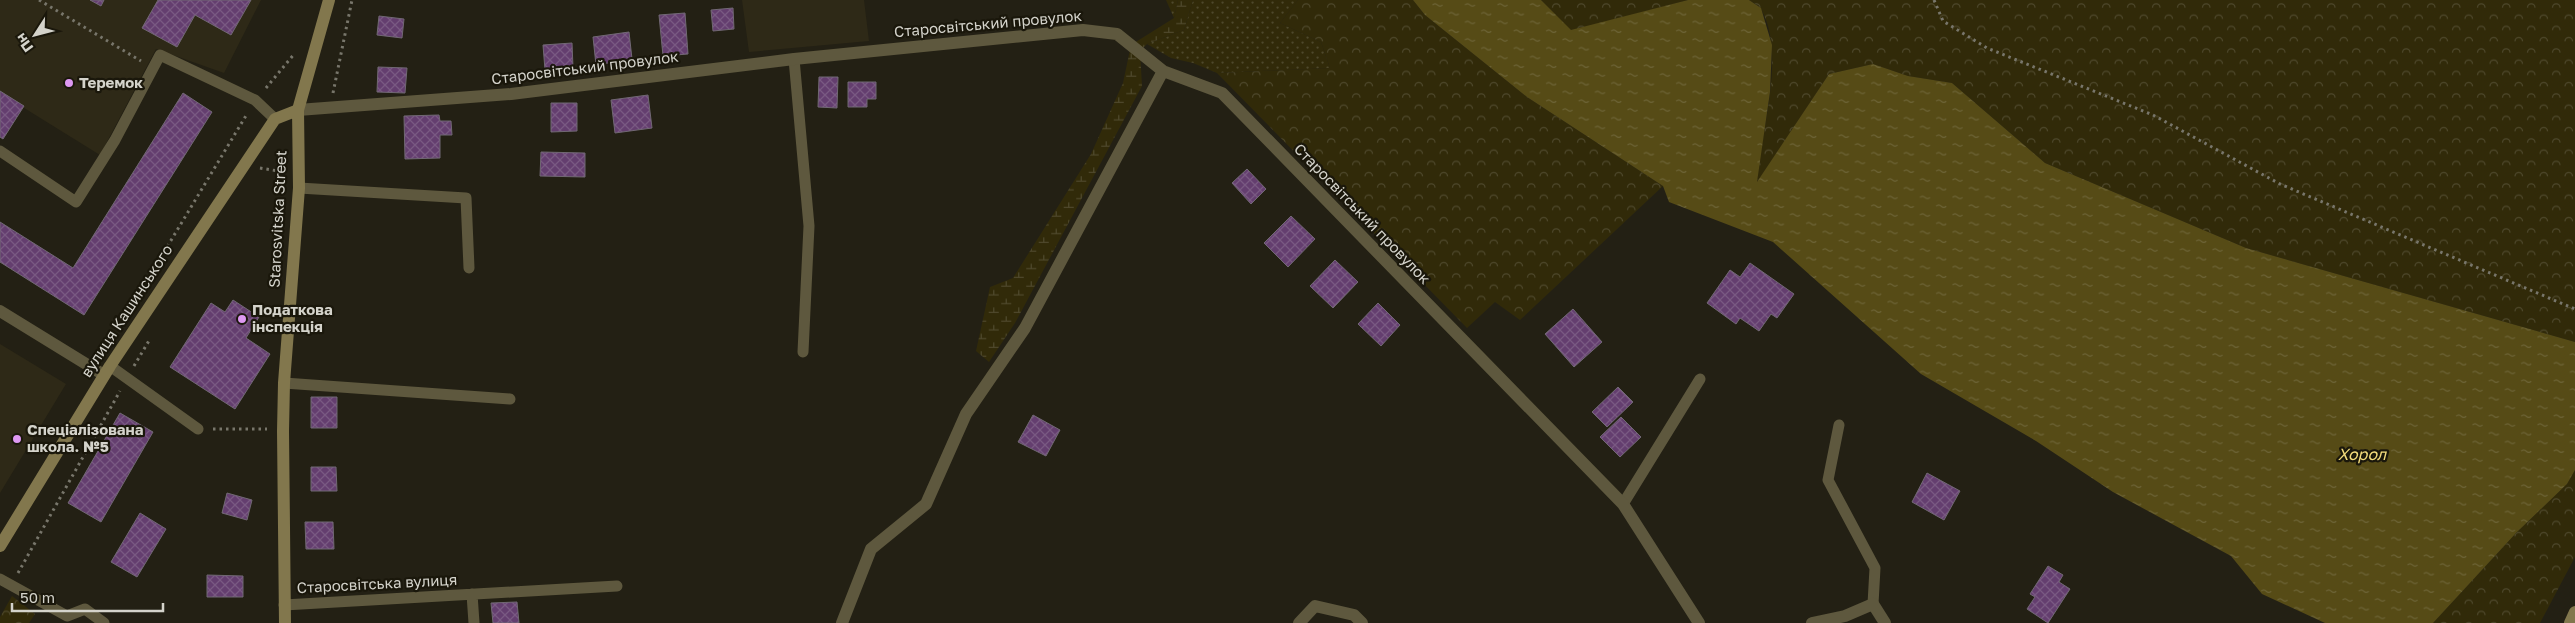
<svg xmlns="http://www.w3.org/2000/svg" width="2575" height="623" font-family="'Golos Text',sans-serif">
<style>
.built{fill:#2e2917}
.grass{fill:url(#grass-dots)}
.forest{fill:url(#forest-crowns)}
.wetland{fill:url(#wetland-marsh)}
.water{fill:url(#water-ripples)}
.building{fill:url(#building-cross-hatch);stroke:#716874}
.lines{fill:none;stroke-linecap:round;stroke-linejoin:round}
.path{stroke:#78766b;stroke-width:3;stroke-dasharray:2.5 4;stroke-linecap:butt}
.lane{stroke:#5e583e;stroke-width:11}
.street{stroke:#5e583e;stroke-width:12}
.secondary{stroke:#82774d;stroke-width:12}
.poi-dot{fill:#de98f2;stroke:#1a170b;stroke-width:2}
.labels{text-anchor:middle;stroke-width:4.5;stroke-linejoin:round;paint-order:stroke}
.street-label{font-size:15px;fill:#d4d3cb;stroke:#1a170b}
.poi-label{font-size:15px;font-weight:bold;fill:#d4d3cb;stroke:#1a170b;text-anchor:start}
.water-label{font-size:16px;font-style:italic;fill:#f3db7b;stroke:#1a170b}
</style>
<defs>
<pattern id="grass-dots" width="8" height="8" patternUnits="userSpaceOnUse" patternTransform="scale(1.25)"><rect width="8" height="8" fill="#312a09"/><path d="M2 2h.1M6 6h.1" fill="none" stroke="#4e482c" stroke-width="1.8" stroke-linecap="round"/></pattern>
<pattern id="forest-crowns" width="20" height="18" patternUnits="userSpaceOnUse" patternTransform="scale(1.25)"><rect width="20" height="18" fill="#312a09"/><path d="M2 6a3 3 0 1 1 6 0M12 15a3 3 0 1 1 6 0" fill="none" stroke="#4e482c"/></pattern>
<pattern id="wetland-marsh" width="20" height="14" patternUnits="userSpaceOnUse" patternTransform="scale(1.25)"><rect width="20" height="14" fill="#312a09"/><path d="M1 5h8M5 5V1M11 12h8M15 12V8" fill="none" stroke="#4e482c"/></pattern>
<pattern id="water-ripples" width="26" height="14" patternUnits="userSpaceOnUse" patternTransform="scale(1.25)"><rect width="26" height="14" fill="#564b16"/><path d="M2 4q2-2 4 0t4 0M15 11q2-2 4 0t4 0" fill="none" stroke="#6d6437"/></pattern>
<pattern id="building-cross-hatch" width="8" height="8" patternUnits="userSpaceOnUse" patternTransform="scale(1.25)"><rect width="8" height="8" fill="#643e6f"/><path d="M0 0l8 8M0 8l8-8" fill="none" stroke="#795982"/></pattern>
</defs>
<rect width="100%" height="100%" fill="#232014"/>
<path class="built" d="M0 0H261L224 73 156 49 100 155 0 93Z
M742 0H864L869 41 749 52Z
M0 344 66 384 0 493Z"/>
<path class="grass" d="M1166 0H1178L1174 18Z
M1193 0H1298L1280 23 1321 42 1330 68 1217 73 1193 63 1171 58 1147 44 1184 30Z"/>
<path class="forest" d="M1298 0H1413L1425 15 1527 97 1663 186 1520 320 1495 302 1467 328 1217 73 1330 68 1321 42 1280 23Z
M1541 0H1688L1571 31Z
M1749 0H2575V342L2246 248 2045 163 1952 83 1908 76 1873 64 1829 74 1757 183C1760 133 1787 55 1761 9 1759 5 1753 3 1749 0Z
M2575 470V557L2540 623H2433L2517 532 2567 484Z
M12 596 35 614 29 623H0V617Z"/>
<path class="wetland" d="M1178 0H1193L1184 30 1147 44 1140 51 1142 86 1015 323 989 362 976 351 990 287 1013 278 1091 154 1123 83 1131 45 1174 18Z"/>
<path class="water" d="M1413 0H1541L1571 30 1688 0H1749L1761 8 1772 45 1770 92 1757 182 1829 74 1873 64 1908 76 1952 83 2045 163 2246 248 2575 342V470L2567 484 2517 532 2433 623H2325L2262 594 2231 556 2113 492 2036 441 1921 374 1773 242 1669 202 1663 186 1527 97 1425 15Z"/>
<path class="building" d="M90 0H104L101 6Z
M158 0H251L231 35 195 15 177 47 142 28Z
M733 8 734 29 713 31 711 10Z
M685 13 688 54 663 56 659 15Z
M379 16 404 19 402 38 377 35Z
M629 32 632 59 596 65 593 37Z
M572 43 573 68 545 70 543 45Z
M378 67 407 68 405 93 377 92Z
M819 77H838L837 108 818 107Z
M848 82H876V99H867V107H848Z
M0 91 24 106 3 139 0 137Z
M183 93 212 112 84 315 0 262V222L73 268Z
M648 95 652 128 615 133 611 100Z
M551 103H577V131L551 132Z
M439 115 440 121H451L452 135H440V158L405 159 404 116Z
M541 152 585 153V177L540 176Z
M1247 169 1266 189 1251 204 1232 183Z
M1291 216 1315 239 1288 267 1264 243Z
M1335 260 1358 282 1333 308 1310 286Z
M1750 263 1794 294 1777 318 1771 314 1759 331 1740 318 1736 324 1707 303 1730 270 1740 277Z
M233 300 259 317 246 338 270 354 235 409 170 367 211 303 225 312Z
M1378 303 1400 325 1381 346 1358 324Z
M1573 309 1602 342 1574 367 1545 334Z
M1618 387 1633 402 1607 427 1592 412Z
M311 397H337V428H311Z
M120 413 153 432 101 522 68 503Z
M1033 415 1060 430 1046 456 1018 442Z
M1621 417 1641 437 1620 457 1600 437Z
M311 467H336L337 491H311Z
M1927 473 1960 491 1944 520 1912 502Z
M227 493 252 500 247 520 222 513Z
M140 513 166 529 137 577 111 562Z
M305 522H333L334 549H306Z
M2048 566 2063 575 2059 582 2070 589 2048 623 2027 609 2035 597 2030 594Z
M207 575 243 576V597H207Z
M517 602 519 623H493L491 603Z"/>
<g class="lines">
<path class="path" d="M39 0 141 61
M1934 0 1943 21 1987 48 2153 115 2280 184 2575 309
M266 88 295 53
M333 93 352 0
M260 168 284 172
M164 252 247 114
M134 366 150 339
M213 429H267
M18 573 120 391"/>
<path class="lane" d="M794 59 809 226 803 352
M0 151 76 202 115 140 160 55 255 100 275 119
M299 188 466 198 469 268
M110 366 198 429
M284 383 510 399
M1839 425 1828 480 1875 568 1873 604
M1623 504 1700 379
M0 579 67 616 85 609 104 623
M472 594 474 623
M284 605 617 586"/>
<path class="street" d="M298 110 511 94 794 59 1083 30 1117 34 1163 71 1222 93 1623 504 1699 623
M0 311 104 375
M842 623 871 549 926 504 966 414 1025 328 1163 71
M1299 623 1315 606 1354 615 1362 623
M1812 623 1845 616 1873 604 1885 623"/>
<path class="secondary" d="M0 546 110 366 275 119 298 110
M285 623 283 431 284 383 299 188 298 110 329 0
M2570 623 2575 612"/>
</g>
<g class="poi-dot">
<circle cx="69" cy="83" r="5"/>
<circle cx="242" cy="319" r="5"/>
<circle cx="17" cy="439" r="5"/>
</g>
<g class="labels">
<g class="street-label">
<text transform="translate(988 24) rotate(-5)" y="5">Старосвітський провулок</text>
<text transform="translate(585 68) rotate(-7)" y="5">Старосвітський провулок</text>
<text transform="translate(1362 214) rotate(46)" y="5">Старосвітський провулок</text>
<text transform="translate(278 219) rotate(-87)" y="5">Starosvitska Street</text>
<text transform="translate(127 311) rotate(-57)" y="5">вулиця Кашинського</text>
<text transform="translate(377 584) rotate(-3)" y="5">Старосвітська вулиця</text>
</g>
<g class="poi-label">
<text x="79" y="88">Теремок</text>
<text x="252" y="315">Податкова<tspan x="252" dy="17">інспекція</tspan></text>
<text x="27" y="435">Спеціалізована<tspan x="27" dy="17">школа. №5</tspan></text>
</g>
<g class="water-label">
<text x="2362" y="460">Хорол</text>
</g>
</g>
<g transform="translate(35 35) rotate(234)" stroke="#1a170b" stroke-width="4" paint-order="stroke">
<path d="M0-4L9 19L0 12L-9 19Z" fill="#d4d3cb"/>
<text y="-8" font-size="14" font-weight="bold" text-anchor="middle" fill="#d4d3cb">Пн</text>
</g>
<path d="M12 603v8h151v-8" fill="none" stroke="#d4d3cb" stroke-width="2.5"/>
<text x="20" y="603" font-size="15" fill="#d4d3cb" stroke="#1a170b" stroke-width="4" paint-order="stroke">50 m</text>
</svg>
